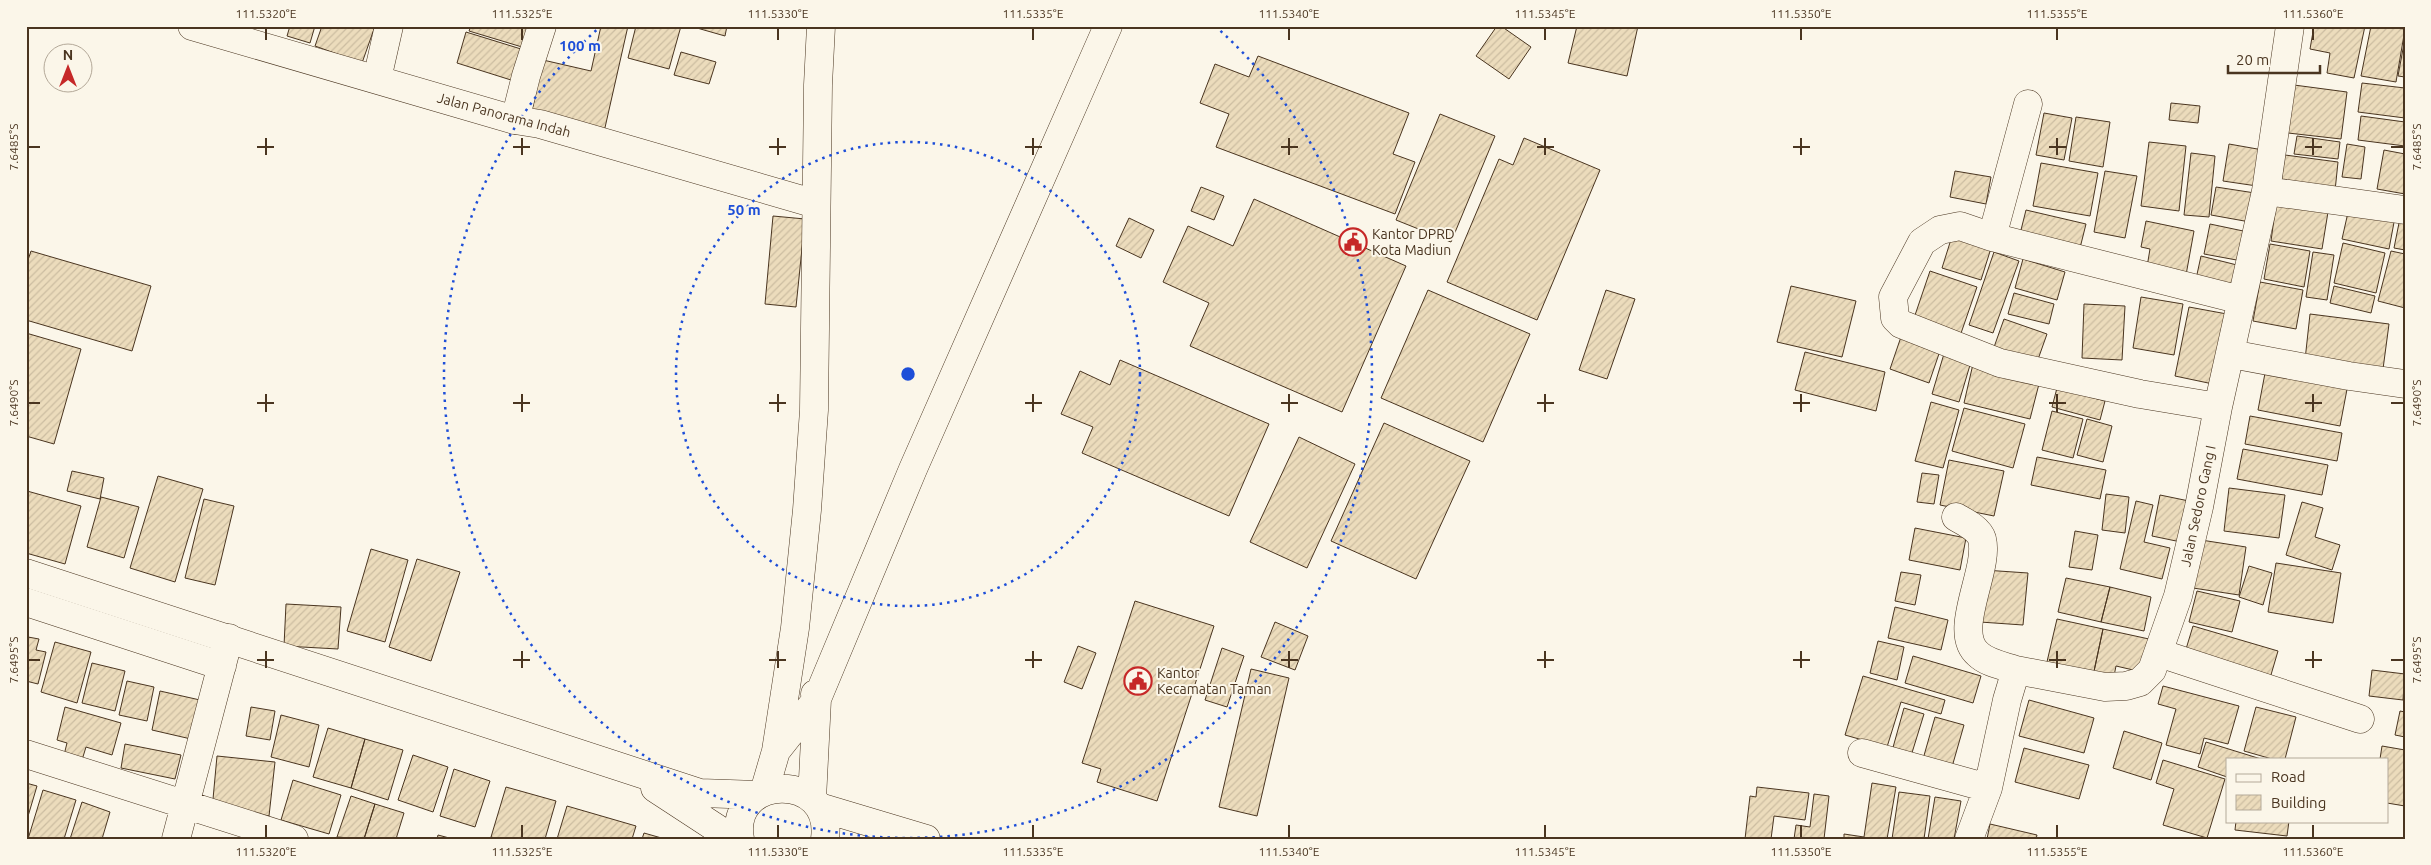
<svg xmlns="http://www.w3.org/2000/svg" width="2431" height="865" font-family="Ubuntu,sans-serif">
<style>
.building{fill:url(#building-hatch);stroke:#4a3520}
.lines{fill:none;stroke-linecap:round;stroke-linejoin:round}
.street-casing{stroke:#4a3520;stroke-width:29}
.secondary-casing{stroke:#4a3520;stroke-width:29}
.street{stroke:#fbf6e9;stroke-width:28}
.secondary{stroke:#fbf6e9;stroke-width:28}
.ticks{fill:none;stroke:#4a3520;stroke-width:2}
.ring{fill:none;stroke:#1d4ed8;stroke-width:2.5;stroke-dasharray:2.5 5}
.labels{text-anchor:middle;stroke-width:4;stroke-linejoin:round;paint-order:stroke}
.street-label{font-size:14px;fill:#4a3520;stroke:#fbf6e9}
.poi-label{font-size:14px;fill:#4a3520;stroke:#fbf6e9;text-anchor:start}
.centre{fill:#1d4ed8;stroke:#fbf6e9;stroke-width:2.5}
.ring-label{font-size:15px;text-anchor:middle;font-weight:bold;fill:#1d4ed8;stroke:#fbf6e9;stroke-width:4;stroke-linejoin:round;paint-order:stroke}
.neatline{fill:none;stroke:#4a3520;stroke-width:2}
.ticks-label{font-size:12px;text-anchor:middle;fill:#4a3520}
</style>
<defs>
<pattern id="building-hatch" width="6" height="6" patternUnits="userSpaceOnUse" patternTransform="scale(1.25)"><rect width="6" height="6" fill="#ecdcbc"/><path d="M-1 1l2-2M0 6l6-6M5 7l2-2" fill="none" stroke="#ccbda1"/></pattern>
</defs>
<rect width="100%" height="100%" fill="#fbf6e9"/>
<path class="building" d="M290 26H315L310 43 287 36Z
M322 26H366L374 29 362 63 315 46Z
M471 26H528L522 47 469 31Z
M601 26H628L604 132 531 115 543 60 591 71Z
M636 26H681L669 69 628 58Z
M690 26H727L725 36Z
M1497 26H1501L1531 47 1509 79 1476 56Z
M1577 26H1638L1627 76 1568 63Z
M2314 26H2365L2354 78 2327 73 2330 53 2310 49Z
M2371 26 2405 29 2396 82 2361 76Z
M466 32 521 49 511 80 457 63Z
M2405 38V77L2398 76Z
M681 52 716 62 709 84 674 75Z
M1258 56 1409 113 1393 154 1415 162 1395 214 1216 147 1229 114 1200 103 1215 64 1249 77Z
M2362 83 2405 88V118L2358 112Z
M2294 85 2347 92 2341 139 2288 133Z
M2171 103 2200 106 2198 123 2169 120Z
M2044 113 2072 118 2064 160 2036 155Z
M1440 114 1495 136 1451 242 1396 220Z
M2361 116 2405 122V146L2358 140Z
M2076 117 2110 122 2103 167 2069 161Z
M2297 136 2340 142 2338 159 2294 154Z
M1524 138 1600 170 1537 320 1447 282 1499 159 1513 165Z
M2149 142 2186 146 2179 211 2141 206Z
M2229 144 2263 150 2257 186 2223 181Z
M2347 144 2365 147 2361 179 2342 177Z
M2384 150 2405 154V194L2377 189Z
M2191 153 2215 156 2209 217 2184 215Z
M2285 155 2338 162 2335 191 2281 183Z
M2041 163 2098 173 2090 216 2033 206Z
M1955 171 1991 177 1986 204 1950 197Z
M2105 171 2137 176 2125 238 2094 232Z
M1201 187 1224 196 1214 220 1191 211Z
M2216 187 2255 193 2250 222 2211 215Z
M1254 199 1406 266 1342 412 1190 346 1209 303 1163 282 1188 226 1233 246Z
M2276 204 2328 212 2322 249 2271 241Z
M2349 208 2395 217 2389 249 2342 239Z
M2026 210 2086 224 2080 248 2020 234Z
M773 216 805 219 796 307 765 304Z
M1129 218 1154 230 1141 258 1116 246Z
M2400 218 2405 219V250L2394 248Z
M2146 221 2194 231 2186 275 2147 267 2150 249 2141 247Z
M2210 224 2248 232 2242 261 2204 254Z
M1953 233 1992 245 1981 280 1942 268Z
M2343 243 2385 253 2376 293 2334 283Z
M2270 244 2310 251 2304 287 2264 279Z
M31 251 151 286 132 351 26 320V266Z
M2391 251 2405 254V308L2378 301Z
M1994 252 2019 261 1993 333 1969 325Z
M2313 252 2334 255 2327 300 2306 297Z
M2201 256 2241 266 2235 289 2196 279Z
M2023 259 2065 272 2057 300 2015 288Z
M1930 271 1977 287 1959 339 1912 324Z
M2260 282 2303 290 2296 329 2253 321Z
M1791 286 1856 301 1842 357 1777 342Z
M2334 286 2375 296 2371 313 2330 303Z
M1428 290 1530 334 1483 442 1381 398Z
M1606 290 1635 299 1607 379 1579 370Z
M2014 293 2054 304 2049 324 2008 314Z
M2141 297 2183 304 2174 355 2133 348Z
M2084 304 2125 306 2122 360 2082 358Z
M2189 307 2227 314 2213 384 2175 376Z
M2310 314 2389 324 2383 369 2305 360Z
M2004 319 2047 334 2036 365 1993 350Z
M1903 331 1942 345 1929 383 1890 369Z
M26 333 81 349 54 444 26 436Z
M1946 347 1973 355 1959 402 1932 394Z
M1805 352 1885 372 1876 411 1795 390Z
M1120 360 1269 424 1229 516 1082 453 1093 427 1061 414 1080 371 1110 385Z
M1973 364 2040 380 2030 419 1964 403Z
M2266 368 2348 384 2340 426 2258 410Z
M2057 388 2105 401 2100 420 2052 407Z
M1931 402 1959 410 1943 468 1915 461Z
M1964 408 2025 424 2013 468 1952 451Z
M2052 411 2083 419 2073 458 2042 450Z
M2250 416 2342 433 2337 461 2245 444Z
M2087 419 2112 426 2103 462 2077 455Z
M1384 423 1470 461 1416 579 1331 541Z
M1299 437 1355 464 1307 568 1250 542Z
M2243 449 2328 465 2322 495 2237 479Z
M2037 457 2106 470 2100 499 2031 485Z
M1949 460 2004 471 1994 516 1940 505Z
M72 471 104 478 100 499 67 491Z
M1922 473 1939 475 1934 504 1917 502Z
M158 476 203 489 175 582 130 568Z
M2229 488 2285 495 2279 538 2224 531Z
M27 491 81 506 65 564 26 553Z
M2106 494 2129 497 2125 533 2102 530Z
M2160 495 2189 501 2181 542 2152 536Z
M101 497 139 507 124 558 87 547Z
M204 499 234 506 215 585 185 578Z
M2136 501 2153 505 2144 542 2170 548 2162 579 2120 569Z
M2302 502 2323 508 2315 537 2340 545 2332 570 2286 555Z
M1915 528 1966 538 1960 570 1909 560Z
M2075 531 2098 535 2092 570 2069 567Z
M2201 540 2246 547 2239 595 2193 588Z
M371 549 408 560 385 642 347 631Z
M417 559 460 572 431 661 389 647Z
M2276 563 2341 573 2333 623 2268 612Z
M2249 566 2272 573 2263 605 2239 597Z
M1984 570 2028 573 2023 625 1980 622Z
M1901 572 1921 575 1915 605 1895 601Z
M2066 578 2110 587 2101 622 2058 612Z
M2110 587 2151 597 2144 631 2101 622Z
M2197 591 2240 601 2232 632 2189 622Z
M1135 601 1214 626 1157 801 1097 782 1101 769 1082 763Z
M286 604 341 607 338 649 284 646Z
M1895 607 1948 620 1941 650 1888 638Z
M2057 619 2103 629 2093 676 2046 666Z
M1275 622 1308 636 1295 670 1261 657Z
M2193 626 2278 651 2268 685 2183 659Z
M2103 629 2149 639 2142 672 2116 666 2113 681 2093 676Z
M28 637 39 639 36 650 46 652 38 684 26 681Z
M1878 641 1904 647 1897 680 1870 673Z
M55 642 91 652 77 703 41 692Z
M1078 646 1096 653 1082 689 1064 682Z
M1222 648 1244 656 1227 707 1205 700Z
M1913 656 1981 676 1973 703 1905 683Z
M92 663 125 671 115 711 82 703Z
M1251 669 1289 678 1257 816 1219 807Z
M2372 670 2405 674 2403 700 2369 696Z
M1863 676 1945 700 1941 714 1901 702 1887 747 1845 735Z
M127 681 154 687 147 721 119 715Z
M2163 686 2239 706 2228 744 2204 738 2200 754 2166 745 2176 709 2158 704Z
M160 691 200 700 191 739 152 730Z
M2029 700 2094 718 2084 753 2019 736Z
M65 707 121 723 112 755 86 747 82 760 64 755 67 743 57 740Z
M251 707 275 711 270 740 246 736Z
M2256 707 2296 717 2285 759H2272L2244 751Z
M1904 708 1924 714 1911 756 1892 751Z
M2400 711 2405 712V737L2395 735Z
M281 715 319 725 309 767 271 757Z
M1935 717 1964 725 1952 767 1923 759Z
M328 728 365 739 351 788 313 777Z
M2124 731 2162 743 2151 780 2113 768Z
M365 739 403 750 388 800 351 788Z
M2206 742 2261 759H2227V777L2198 767Z
M125 744 181 755 175 779 121 768Z
M2382 746 2405 750V806L2387 803V759H2380Z
M2024 748 2089 765 2079 799 2015 782Z
M413 755 448 767 433 812 398 800Z
M217 756 275 762 269 816 212 810Z
M2163 760 2225 779 2207 838 2163 825 2174 789 2156 783Z
M454 769 490 781 475 827 440 816Z
M293 780 341 795 329 834 281 820Z
M26 783 37 786 26 823Z
M1872 783 1896 787 1887 839H1844V834L1864 837Z
M506 787 556 801 545 839H499L491 837Z
M1757 787 1809 793 1805 820 1774 816 1771 839H1745L1750 796 1756 797Z
M43 790 76 800 64 839H28Z
M1899 792 1930 796 1924 839H1892Z
M1814 794 1829 796 1824 839H1794L1796 825 1810 827Z
M351 796 375 804 364 839 337 837Z
M1935 797 1961 801 1954 839H1928Z
M82 802 110 812 102 839H70Z
M375 804 404 813 396 839H364Z
M567 806 636 826 632 839H557Z
M2236 821H2289L2287 836 2235 830Z
M1990 824 2037 835 2036 839H1987Z
M644 833 665 839H642Z
M438 835 453 839H437Z"/>
<g class="lines">
<g class="street-casing">
<path id="street" d="M377 79 389 26
M2028 104 1992 237 1960 226 1940 230 1922 242 1893 297 1895 318 1901 324 2000 363 2140 394 2218 407
M515 120 526 76 542 26
M2266 191 2405 210
M1992 237 2241 300
M2231 354 2349 376 2405 384
M1956 517C1965 522 1979 529 1982 539 1990 570 1951 631 1978 654 1987 663 2004 666 2016 670
M26 602 222 666
M2159 653 2360 719
M1862 753 1988 788
M26 754 294 839
M176 839 229 638
M1969 839 1988 788 2007 700 2016 670 2105 687 2126 686 2140 682 2152 670 2178 596 2199 507 2218 407 2266 191 2290 26"/>
</g>
<g class="secondary-casing">
<path id="secondary" d="M192 26 515 120 540 124 816 204
M26 573 700 793 758 795
M776 751 817 699 913 469 1108 26
M655 788 733 839
M764 792 776 751 795 628 807 510 814 410 818 85 821 26
M812 799 817 699 815 694
M819 807 926 839
M740 839C728 774 834 770 825 839"/>
</g>
<use href="#street" class="street"/>
<use href="#secondary" class="secondary"/>
</g>
<path class="ticks" d="M266 28V40M522 28V40M778 28V40M1033 28V40M1289 28V40M1545 28V40M1801 28V40M2057 28V40M2313 28V40M266 138V155M522 138V155M778 138V155M1033 138V155M1289 138V155M1545 138V155M1801 138V155M2057 138V155M2313 138V155M28 147H40M257 147H274M513 147H530M769 147H786M1025 147H1042M1281 147H1298M1537 147H1554M1793 147H1810M2049 147H2066M2305 147H2322M2391 147H2404M266 394V412M522 394V412M778 394V412M1033 394V412M1289 394V412M1545 394V412M1801 394V412M2057 394V412M2313 394V412M28 403H40M257 403H274M513 403H530M769 403H786M1025 403H1042M1281 403H1298M1537 403H1554M1793 403H1810M2049 403H2066M2305 403H2322M2391 403H2404M266 651V668M522 651V668M778 651V668M1033 651V668M1289 651V668M1545 651V668M1801 651V668M2057 651V668M2313 651V668M28 660H40M257 660H274M513 660H530M769 660H786M1025 660H1042M1281 660H1298M1537 660H1554M1793 660H1810M2049 660H2066M2305 660H2322M2391 660H2404M266 825V838M522 825V838M778 825V838M1033 825V838M1289 825V838M1545 825V838M1801 825V838M2057 825V838M2313 825V838"/>
<g class="ring">
<circle cx="908" cy="374" r="232"/>
<path d="M1215 26A464 464 0 1 1 601 26"/>
</g>
<defs>
<g id="civic-ring" transform="scale(1.4375)"><circle r="9.5" fill="#fbf6e9" stroke="#c62828" stroke-width="1.5"/><path d="M-.6-6.5H3V-4.5H.6V-3L4-1V1h2V6H-6V1h2V-1L-.6-3ZM-1.2 2.5V6h2.4V2.5Z" fill="#c62828"/></g>
</defs>
<g fill-rule="evenodd">
<use href="#civic-ring" x="1353" y="242"/>
<use href="#civic-ring" x="1138" y="681"/>
</g>
<g class="labels">
<g class="street-label">
<text transform="translate(504 115) rotate(15)" y="5">Jalan Panorama Indah</text>
<text transform="translate(2198 506) rotate(-78)" y="5">Jalan Sedoro Gang I</text>
</g>
<g class="poi-label">
<text x="1372" y="239">Kantor DPRD<tspan x="1372" dy="16">Kota Madiun</tspan></text>
<text x="1157" y="678">Kantor<tspan x="1157" dy="16">Kecamatan Taman</tspan></text>
</g>
</g>
<circle cx="908" cy="374" r="8" class="centre"/>
<g class="ring-label">
<text x="580" y="51">100 m</text>
<text x="744" y="215">50 m</text>
</g>
<rect width="2431" height="865" fill="none" stroke="#fbf6e9" stroke-width="55"/>
<rect x="2226" y="758" width="162" height="65" fill="#fbf6e9" stroke="#b4a999"/>
<rect x="2236" y="774" width="25" height="8" fill="#fbf6e9" stroke="#b4a999"/>
<text x="2271" y="782" font-size="15" fill="#4a3520">Road</text>
<rect x="2236" y="795" width="25" height="15" fill="url(#building-hatch)" stroke="#b4a999"/>
<text x="2271" y="808" font-size="15" fill="#4a3520">Building</text>
<g transform="translate(68 68)"><circle r="24" fill="#fbf6e9" stroke="#b4a999"/>
<path d="M0-4L9 19L0 12L-9 19Z" fill="#c62828"/>
<text y="-8" font-size="14" font-weight="bold" text-anchor="middle" fill="#4a3520">N</text>
</g>
<path d="M2228 65v8h92v-8" fill="none" stroke="#4a3520" stroke-width="2.5"/>
<text x="2236" y="65" font-size="15" fill="#4a3520" stroke="#fbf6e9" stroke-width="4" paint-order="stroke">20 m</text>
<rect x="28" y="28" width="2376" height="810" class="neatline"/>
<g class="ticks-label">
<text x="266" y="18">111.5320°E</text>
<text x="522" y="18">111.5325°E</text>
<text x="778" y="18">111.5330°E</text>
<text x="1033" y="18">111.5335°E</text>
<text x="1289" y="18">111.5340°E</text>
<text x="1545" y="18">111.5345°E</text>
<text x="1801" y="18">111.5350°E</text>
<text x="2057" y="18">111.5355°E</text>
<text x="2313" y="18">111.5360°E</text>
<text transform="translate(14 147) rotate(-90)" y="4">7.6485°S</text>
<text transform="translate(2417 147) rotate(-90)" y="4">7.6485°S</text>
<text transform="translate(14 403) rotate(-90)" y="4">7.6490°S</text>
<text transform="translate(2417 403) rotate(-90)" y="4">7.6490°S</text>
<text transform="translate(14 660) rotate(-90)" y="4">7.6495°S</text>
<text transform="translate(2417 660) rotate(-90)" y="4">7.6495°S</text>
<text x="266" y="856">111.5320°E</text>
<text x="522" y="856">111.5325°E</text>
<text x="778" y="856">111.5330°E</text>
<text x="1033" y="856">111.5335°E</text>
<text x="1289" y="856">111.5340°E</text>
<text x="1545" y="856">111.5345°E</text>
<text x="1801" y="856">111.5350°E</text>
<text x="2057" y="856">111.5355°E</text>
<text x="2313" y="856">111.5360°E</text>
</g>
</svg>
